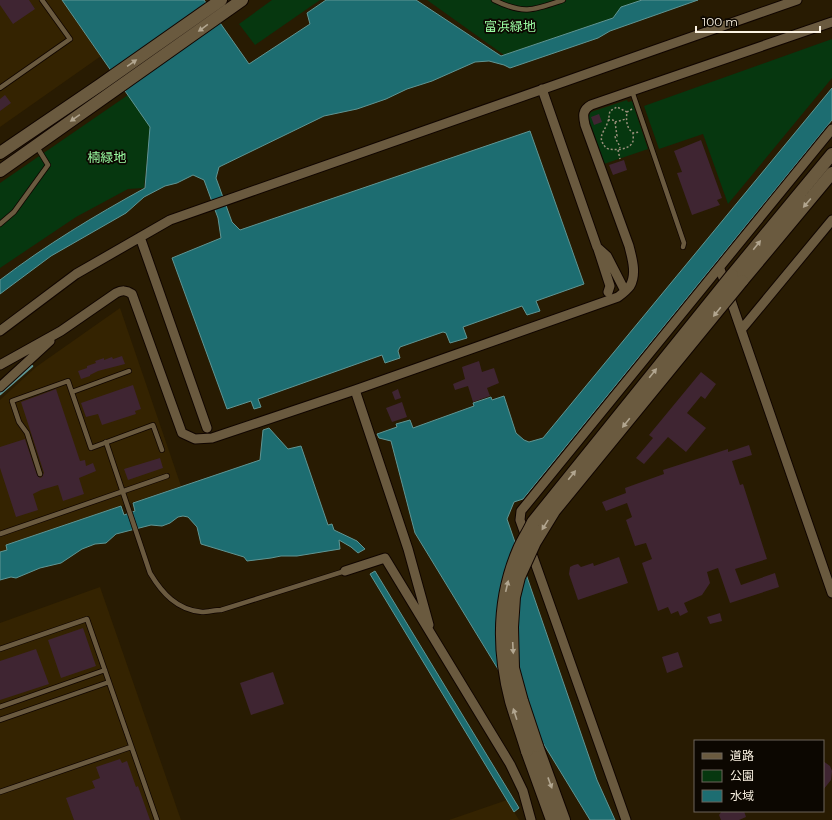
<svg xmlns="http://www.w3.org/2000/svg" width="832" height="820" font-family="Montserrat,'Noto Sans JP',sans-serif">
<style>
.built{fill:#342301}
.green{fill:#06370f}
.water{fill:#1d6d71;stroke:#609593}
.lines{fill:none;stroke-linecap:round;stroke-linejoin:round}
.stream{stroke:#609593;stroke-width:2.5}
.building{fill:#3f2532}
.service-casing{stroke:#100500;stroke-width:6}
.minor-casing{stroke:#100500;stroke-width:11}
.tertiary-casing{stroke:#100500;stroke-width:14}
.path{stroke:#9b907c;stroke-width:1.5;stroke-dasharray:2 2;stroke-linecap:butt}
.service{stroke:#6a5a3f;stroke-width:4.5}
.minor{stroke:#6a5a3f;stroke-width:9}
.tertiary{stroke:#6a5a3f;stroke-width:12}
.tertiary-bridge-casing{stroke:#100500;stroke-width:14;stroke-linecap:butt}
.tertiary-bridge{stroke:#6a5a3f;stroke-width:12}
.oneway{fill:#b2a690}
.labels{text-anchor:middle;stroke-width:3.5;stroke-linejoin:round;paint-order:stroke}
.park-label{font-size:13px;fill:#99faa0;stroke:#0c0701}
</style>
<rect width="100%" height="100%" fill="#281b02"/>
<path class="built" d="M0 0H62L101 56 0 127Z
M120 308 181 486 6 545 7 550 0 552V400L36 367Z
M100 587 181 820H0V623Z
M507 800 519 820H449Z"/>
<path class="green" d="M272 0H320L255 45 239 24Z
M427 0H642L621 7 613 18 504 55Z
M832 39V78L728 204 703 134 659 149 644 106Z
M128 95 150 127 144 188 128 189 76 217 0 268V183Z
M627 100 628 102 632 101 648 149 604 164 588 117 591 112Z"/>
<path class="water" d="M62 0H204L249 64 310 24 307 13 326 0H416L501 56 613 18 621 7 642 0H698L610 31 598 38 510 68 504 65 489 61 475 62 432 81 407 89 386 99 357 109 324 116 219 167 216 178 232 222 240 230 530 131 584 284 536 301 540 311 527 315 522 306 463 327 467 338 450 343 446 333 443 332 400 347 398 351 400 358 385 363 382 355 258 399 261 407 254 409 251 401 227 409 172 258 221 238 218 218 204 180 193 175 177 183 165 186 144 197 126 213 51 256 0 294V280C46 245 94 216 145 188L150 127Z
M832 88V120L523 499 514 502 507 519 597 780 615 820H590L415 533 391 441 379 438 377 434 397 427 396 424 410 420 413 428 474 406 473 403 491 397 492 400 504 396 516 433 524 440 529 442 543 438Z
M269 428 288 449 301 446 328 525 332 524 334 530 357 541 365 549 358 553 351 547 339 540 340 549 297 556H281L271 558 247 561 244 557 201 544 197 527 188 517 183 516 178 517 170 523 162 526 151 525 116 534 106 543 95 544 82 549 61 563 40 568 16 578 11 577 0 580V552L7 550 6 545 121 506 124 515 135 511 133 503 260 460 263 430Z
M375 571 519 808 514 812 370 574Z"/>
<g class="lines">
<path class="stream" d="M0 394 32 366"/>
</g>
<path class="building" d="M0 0H29L35 9 13 24 0 5Z
M5 95 11 103 0 111V99Z
M599 114 602 122 594 125 591 117Z
M701 140 722 198 717 200 720 205 692 215 677 173 682 172 674 151Z
M624 160 627 170 613 175 609 165Z
M122 356 125 364 98 371 90 375V376L81 379 78 371 87 368V366L96 363 95 361 104 358V360L112 357 113 359Z
M479 361 482 372 494 368 499 383 487 388 490 396 473 402 468 386 455 390 453 384 465 379 462 367Z
M701 372 716 384 705 399 701 396 687 413 706 428 686 452 668 437 644 464 636 458 653 438 649 435Z
M133 385 141 409 135 411 136 414 102 425 98 414 86 417 81 403Z
M56 389 80 461 85 460 86 466 93 463 96 471 79 478 84 494 63 501 58 485 41 490 33 494 38 510 16 517 0 468V447L25 439 37 475 40 478 42 477 44 473 21 402Z
M398 389 401 398 395 400 392 392Z
M402 402 407 417 392 422 386 408Z
M749 445 752 455 732 461 740 485 743 484 767 559 735 569 741 585 775 573 779 587 730 603 718 568 707 572 710 583 702 595 684 603 688 612 680 616 678 611 671 614 668 607 658 611 642 563 652 559 646 543 635 546 626 520 632 517 627 503 606 511 602 502 626 493 625 488 664 474 663 470 728 449V452Z
M160 458 163 468 128 480 124 469Z
M619 557 628 583 578 600 569 574 570 567 574 565 578 564 581 567 593 563 594 566Z
M720 613 722 621 710 624 707 617Z
M83 628 96 666 61 678 48 640Z
M36 649 49 684 0 700V661Z
M678 652 683 667 667 673 662 657Z
M273 672 284 704 251 715 240 683Z
M120 759 122 763 127 761 136 787 138 786 150 820H74L66 798 95 788 92 781 100 778 96 767Z
M823 761 830 766 832 771 831 780 823 790Z
M722 811H744L746 817 739 820H721L719 815Z"/>
<g class="lines">
<g class="service-casing">
<path id="service" d="M494 0C524 15 534 10 563 0
M0 88 70 39 42 0
M632 91 684 243 683 247
M0 224 14 212 48 165 37 147
M72 392 129 371
M106 442 150 573C162 593 177 610 202 612 208 612 215 610 221 610L345 571
M40 474 27 433 19 422 12 401 68 381 91 448 153 425 162 450
M0 534 167 476
M0 649 87 619 157 820
M0 707 105 670
M0 720 109 682
M0 792 131 747"/>
</g>
<g class="minor-casing">
<path id="minor" d="M542 89 597 247 607 256 625 291
M140 237 207 428
M598 249 610 286 608 292
M720 269 832 593
M741 330 832 220
M0 331 76 274 170 220 797 0
M0 365 61 331 116 293C122 290 126 290 132 294L182 433 195 439 212 438 355 390 618 297C622 294 627 290 630 286 637 274 632 258 629 246L585 125C583 116 582 110 591 105L832 22
M0 387 50 341
M355 390 408 549 429 625
M345 571 385 558 510 764 523 791 531 820
M626 820 520 520 521 511 832 129"/>
</g>
<g class="tertiary-casing">
<path id="tertiary" d="M0 153 100 85 221 0
M0 171 242 0
M732 275 832 154
M742 281 832 173
M537 746 564 820
M527 751 552 820"/>
</g>
<path class="path" d="M632 109 627 112C626 119 626 128 633 133L639 132
M627 112 617 107 610 111C609 115 609 120 607 124 603 134 597 137 606 148 612 151 629 150 632 143 634 141 633 136 633 133
M608 120H613L615 122 617 136H615C616 141 619 143 620 148
M615 122 626 119
M618 150 620 159"/>
<use href="#service" class="service"/>
<use href="#minor" class="minor"/>
<use href="#tertiary" class="tertiary"/>
<g class="tertiary-bridge-casing">
<path id="tertiary-bridge" d="M537 746 522 701 513 668 512 627 514 597 519 577 535 542 554 511 742 281
M527 751C522 734 516 718 511 701 498 651 498 598 519 549 523 540 529 531 533 522L732 275"/>
</g>
<use href="#tertiary-bridge" class="tertiary-bridge"/>
</g>
<defs><path id="oneway-solid" d="M-6-.8H1V-3.2L6.5 0L1 3.2V.8H-6Z"/></defs>
<g class="oneway">
<use href="#oneway-solid" transform="translate(203 28) rotate(144)"/>
<use href="#oneway-solid" transform="translate(132 63) rotate(-35)"/>
<use href="#oneway-solid" transform="translate(75 118) rotate(145)"/>
<use href="#oneway-solid" transform="translate(807 203) rotate(130)"/>
<use href="#oneway-solid" transform="translate(757 245) rotate(-51)"/>
<use href="#oneway-solid" transform="translate(717 312) rotate(129)"/>
<use href="#oneway-solid" transform="translate(653 373) rotate(-51)"/>
<use href="#oneway-solid" transform="translate(626 423) rotate(129)"/>
<use href="#oneway-solid" transform="translate(572 475) rotate(-51)"/>
<use href="#oneway-solid" transform="translate(545 525) rotate(122)"/>
<use href="#oneway-solid" transform="translate(507 586) rotate(-77)"/>
<use href="#oneway-solid" transform="translate(513 648) rotate(87)"/>
<use href="#oneway-solid" transform="translate(515 714) rotate(-108)"/>
<use href="#oneway-solid" transform="translate(550 783) rotate(70)"/>
</g>
<g class="labels">
<g class="park-label">
<text x="510" y="31">富浜緑地</text>
<text x="107" y="162">楠緑地</text>
</g>
</g>
<rect x="694" y="740" width="130" height="72" fill="#0c0701" stroke="#6c655b"/>
<rect x="702" y="753" width="20" height="6" fill="#6a5a3f" stroke="#6c655b"/>
<text x="730" y="760" font-size="12" fill="#fbf2e2">道路</text>
<rect x="702" y="770" width="20" height="12" fill="#06370f" stroke="#6c655b"/>
<text x="730" y="780" font-size="12" fill="#fbf2e2">公園</text>
<rect x="702" y="790" width="20" height="12" fill="#1d6d71" stroke="#6c655b"/>
<text x="730" y="800" font-size="12" fill="#fbf2e2">水域</text>
<path d="M696 26v6h124v-6" fill="none" stroke="#fbf2e2" stroke-width="2"/>
<text x="702" y="26" font-size="12" fill="#fbf2e2" stroke="#0c0701" stroke-width="3" paint-order="stroke">100 m</text>
</svg>
